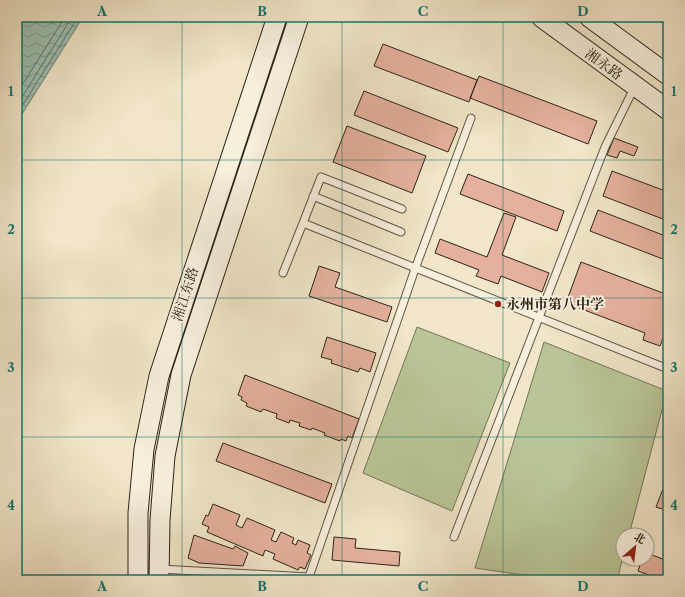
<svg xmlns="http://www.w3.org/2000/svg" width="685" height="597" font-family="'Libre Caslon Text','Noto Serif SC',serif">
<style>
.pitch{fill:#b9c597;stroke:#727458}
.water{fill:url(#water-waves);stroke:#6f8175}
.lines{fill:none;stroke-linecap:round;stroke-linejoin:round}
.shore{stroke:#647266;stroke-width:1}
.building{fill:#e5b19e;stroke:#2c2318}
.lane-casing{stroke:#5d5444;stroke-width:9}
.secondary-casing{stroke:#2c2318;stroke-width:21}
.lane{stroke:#f6efdc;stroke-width:7}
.secondary{stroke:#f6efdc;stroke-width:19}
.grid{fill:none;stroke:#0f766e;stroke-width:1;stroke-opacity:0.55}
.poi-dot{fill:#8f2418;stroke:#f6efdc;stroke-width:1.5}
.labels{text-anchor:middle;stroke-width:4;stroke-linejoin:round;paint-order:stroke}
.street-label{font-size:14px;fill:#2c2318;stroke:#f6efdc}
.poi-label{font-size:14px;font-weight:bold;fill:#2c2318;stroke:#f6efdc;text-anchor:start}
.neatline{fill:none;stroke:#0f766e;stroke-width:1.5}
.grid-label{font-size:13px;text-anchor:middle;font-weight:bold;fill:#0f766e}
</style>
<defs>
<pattern id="water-waves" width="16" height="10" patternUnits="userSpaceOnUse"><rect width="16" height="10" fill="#9bc0b3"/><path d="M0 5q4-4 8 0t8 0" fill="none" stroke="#7f9c91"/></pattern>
</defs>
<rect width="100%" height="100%" fill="#f1e6c9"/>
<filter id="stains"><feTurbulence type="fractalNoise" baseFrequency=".005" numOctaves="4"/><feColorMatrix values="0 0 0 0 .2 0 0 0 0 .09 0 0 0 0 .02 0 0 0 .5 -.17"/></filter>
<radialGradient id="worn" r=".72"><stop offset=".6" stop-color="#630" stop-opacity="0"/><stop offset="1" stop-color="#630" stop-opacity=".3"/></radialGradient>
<path class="pitch" d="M417 327 510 363 452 511 363 473Z
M544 342 667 391 629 535H623V557L617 580H557L475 568Z"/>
<path class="water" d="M17 17H83L17 122Z"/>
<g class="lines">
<path class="shore" d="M17 93 65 17
M17 105 72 17
M17 114 78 17"/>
</g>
<path class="building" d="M383 44 477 80 469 102 374 66Z
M479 76 597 121 588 144 470 98Z
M364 91 458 128 448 152 354 115Z
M347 126 426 156 412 193 333 162Z
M614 138 638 147 634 156 620 151 617 158 607 155Z
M612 171 668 192V221L603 196Z
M468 174 564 211 557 231 460 194Z
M598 210 668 237V261L590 231Z
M504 213 516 217 502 255 549 273 542 292 501 276 498 284 476 276 479 270 435 253 440 239 487 257Z
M581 262 668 295V326L660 346 643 340 645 333 566 303Z
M319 266 340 273 335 287 392 307 387 322 309 296Z
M327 337 376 353 370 372 360 368 358 372 331 363 332 360 321 357Z
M245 375 359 419 352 438 348 436 346 441 341 439 340 441 324 435 325 433 312 428 311 430 299 426 300 423 290 420 289 423 276 418 277 414 263 409 261 412 246 406 247 403 241 400 242 397 238 395Z
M223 443 332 484 325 503 216 461Z
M663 489 668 490V511L656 507Z
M213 504 240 515 236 525 242 528 247 518 275 530 271 540 276 542 281 532 294 538 292 543 296 545 298 540 310 545 307 553 311 555 305 569 300 567 298 570 273 559 275 554 265 550 263 556 207 532 209 527 202 524 206 515 208 516Z
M194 535 233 549 235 546 248 553 243 566 199 563 188 558Z
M334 537 356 539 355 548 400 552 399 566 332 560Z
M647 553 668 561V580H663L638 571 642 559H647Z"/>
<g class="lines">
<g class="lane-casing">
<path id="lane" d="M662 17 668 22
M313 196 401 232
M402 209 321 177 303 223 668 369
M283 273 303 223
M454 537 605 147 635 86
M160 569 309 577 415 269 471 118"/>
</g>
<g class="secondary-casing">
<path id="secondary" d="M541 17 668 110
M589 17 668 75
M138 580V513L144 449 159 376 277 17
M159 580 160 520 165 456 181 375 299 17"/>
</g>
<use href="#lane" class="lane"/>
<use href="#secondary" class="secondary"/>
</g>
<path class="grid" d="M182 17V580M342 17V580M503 17V580M17 160H668M17 298H668M17 437H668"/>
<circle class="poi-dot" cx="498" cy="304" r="4"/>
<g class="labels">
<g class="street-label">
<text transform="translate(604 64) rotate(36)" y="5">湘永路</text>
<text transform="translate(185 294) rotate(-72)" y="5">湘江东路</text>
</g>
<g class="poi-label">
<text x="506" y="309">永州市第八中学</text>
</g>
</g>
<rect width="685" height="597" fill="none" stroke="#f1e6c9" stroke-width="44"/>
<g transform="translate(635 547) rotate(28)"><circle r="19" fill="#f6efdc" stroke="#a59d8e"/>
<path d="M0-3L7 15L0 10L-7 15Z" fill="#8f2418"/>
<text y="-6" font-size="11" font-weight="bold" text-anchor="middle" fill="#2c2318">北</text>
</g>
<rect x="22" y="22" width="641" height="553" class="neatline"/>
<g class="grid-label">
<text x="102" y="16">A</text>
<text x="262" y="16">B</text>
<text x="423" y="16">C</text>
<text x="583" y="16">D</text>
<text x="11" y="96">1</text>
<text x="674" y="96">1</text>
<text x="11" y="234">2</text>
<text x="674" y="234">2</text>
<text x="11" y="372">3</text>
<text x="674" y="372">3</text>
<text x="11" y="510">4</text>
<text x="674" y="510">4</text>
<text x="102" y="591">A</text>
<text x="262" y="591">B</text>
<text x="423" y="591">C</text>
<text x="583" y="591">D</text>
</g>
<rect width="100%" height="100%" filter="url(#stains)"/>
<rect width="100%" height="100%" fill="url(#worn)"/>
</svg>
